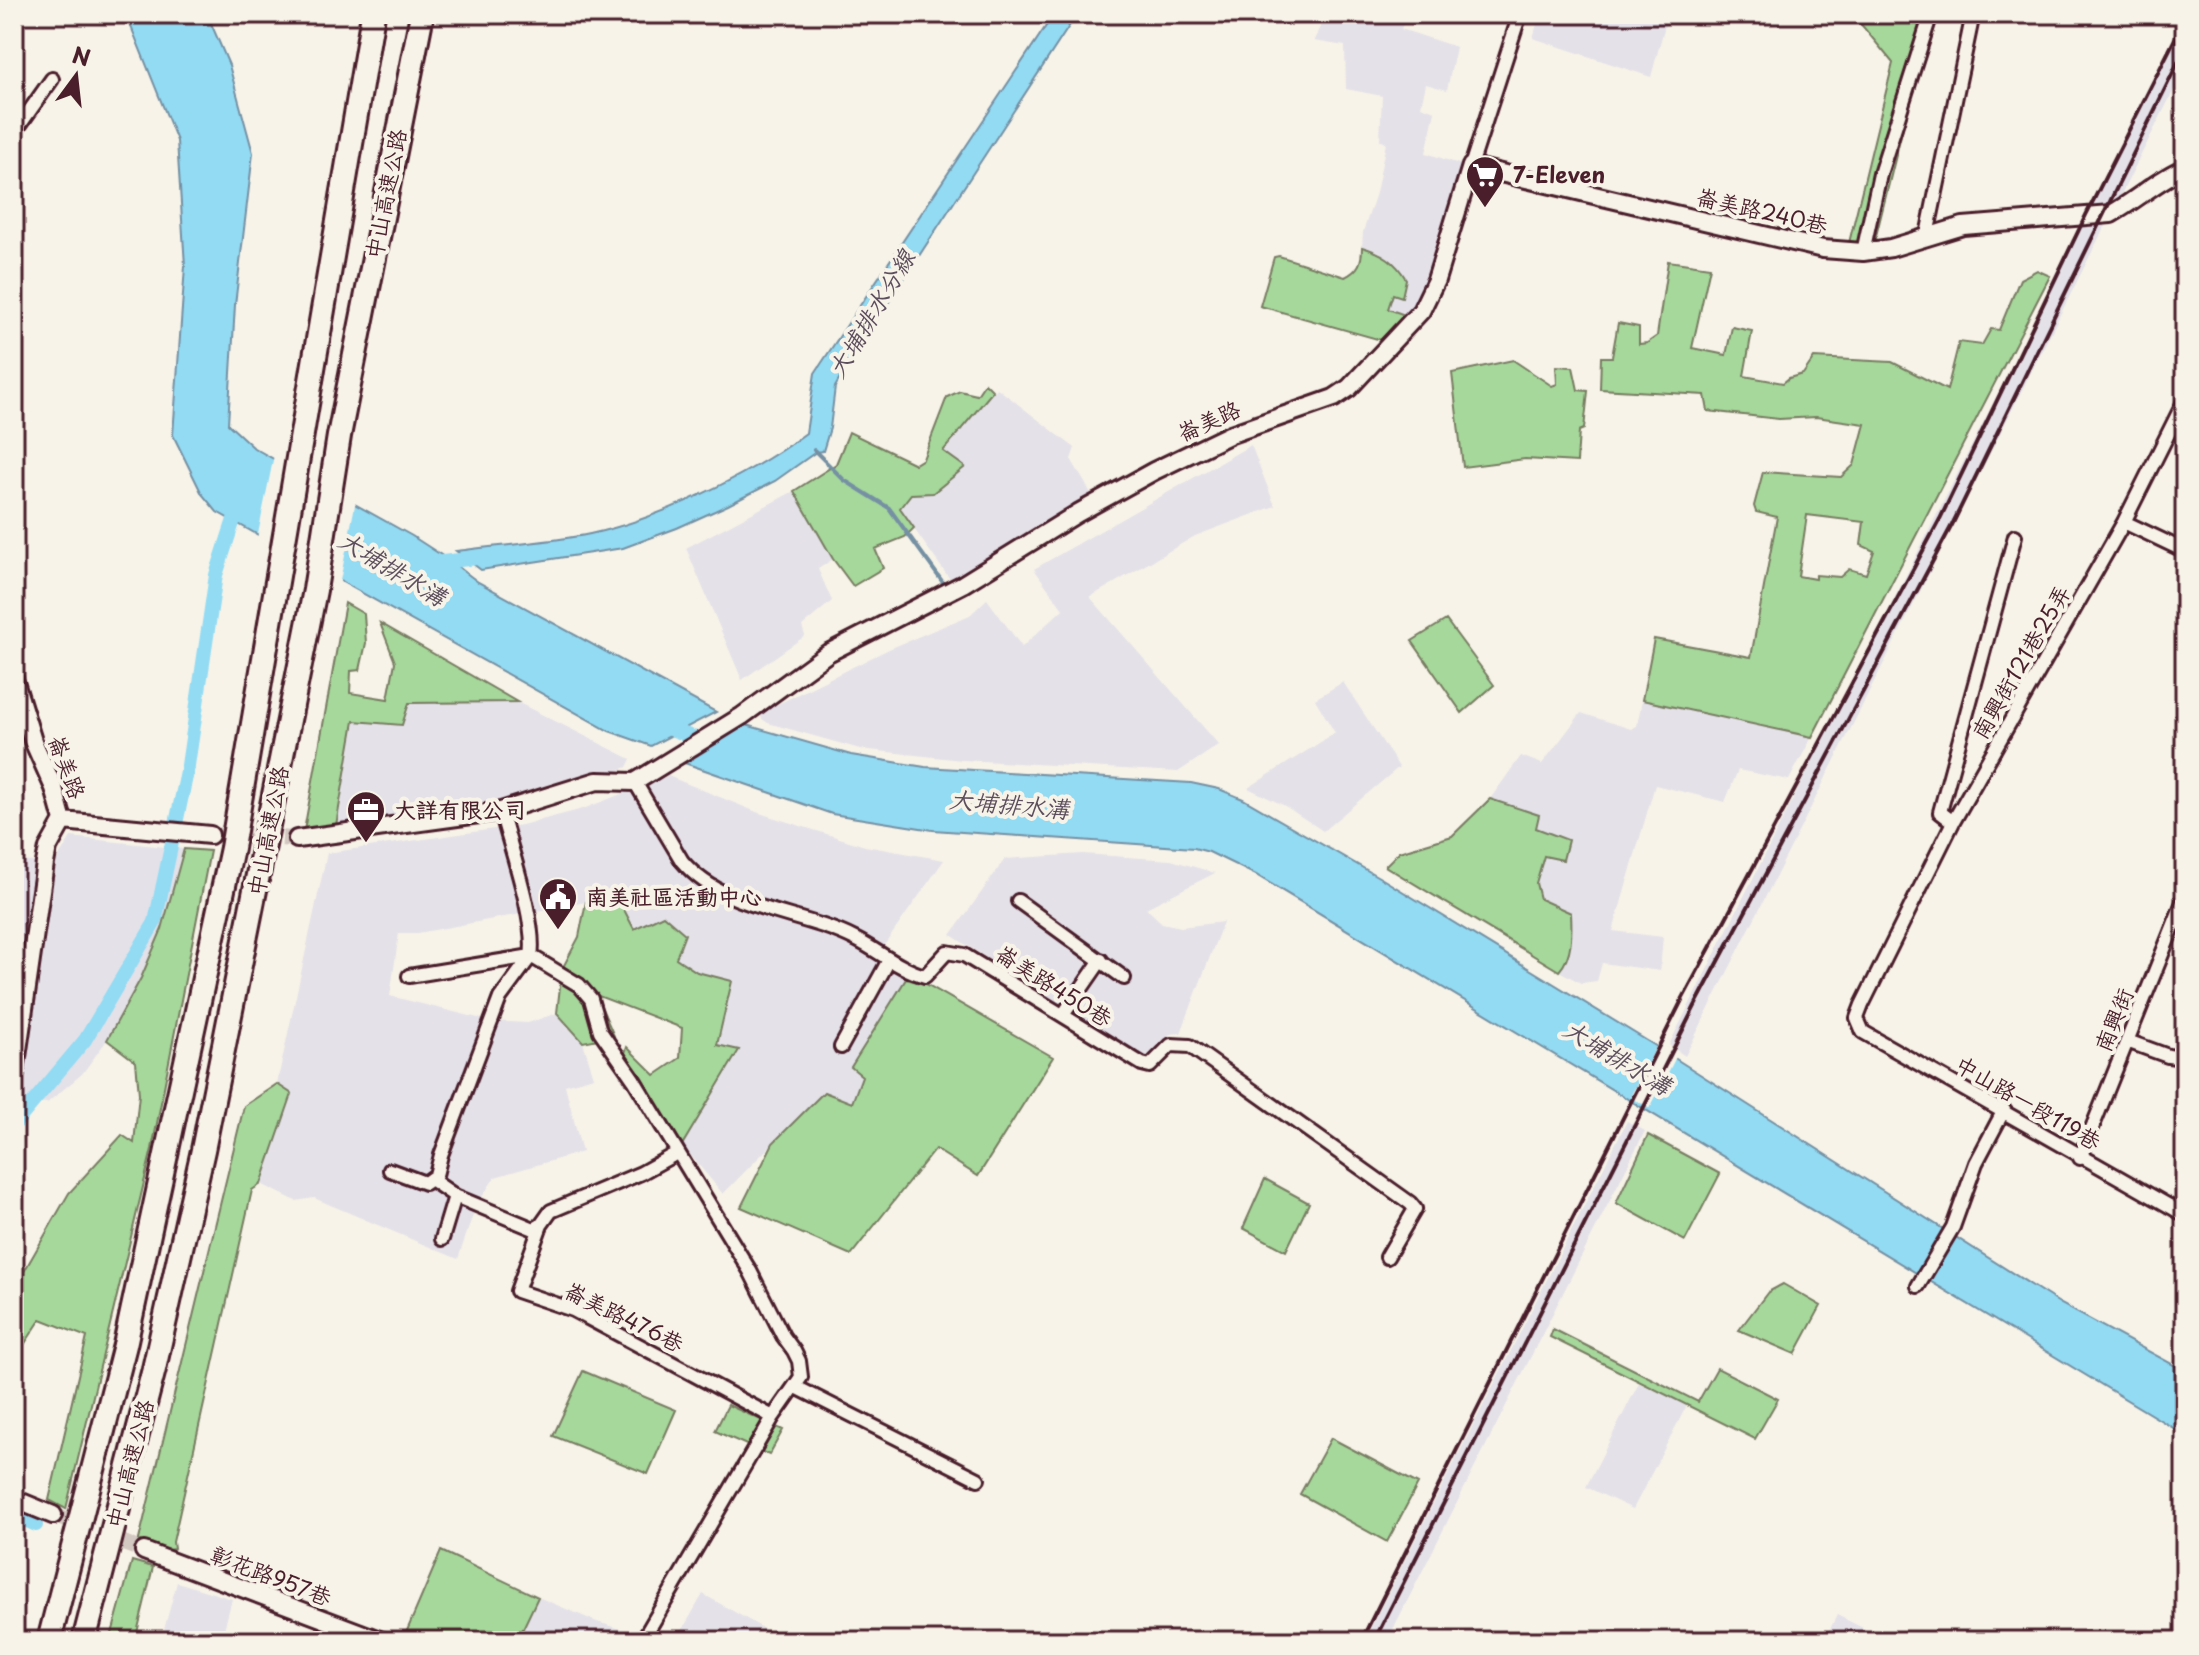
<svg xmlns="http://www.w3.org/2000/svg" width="2199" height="1655" font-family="'Playpen Sans','LXGW WenKai TC',sans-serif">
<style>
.built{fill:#e4e1e8}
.green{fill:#a5d89a;stroke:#787c62;stroke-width:2;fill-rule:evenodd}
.water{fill:#92dbf3;stroke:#7590a3;stroke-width:2}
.pier{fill:#f7f3e8}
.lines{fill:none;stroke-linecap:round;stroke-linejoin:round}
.stream{stroke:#7590a3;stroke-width:4}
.canal{stroke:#92dbf3;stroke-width:14}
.secondary-tunnel{stroke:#d4c9c2;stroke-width:16;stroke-dasharray:16 8;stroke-linecap:butt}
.street-casing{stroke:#4a1f2b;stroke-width:18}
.secondary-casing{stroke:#4a1f2b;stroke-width:22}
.highway-casing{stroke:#4a1f2b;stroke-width:28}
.street{stroke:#f7f3e8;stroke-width:12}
.secondary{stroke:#f7f3e8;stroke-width:16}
.highway{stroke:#f7f3e8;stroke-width:22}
.rail{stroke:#4a1f2b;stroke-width:4}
.labels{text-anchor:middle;stroke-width:8;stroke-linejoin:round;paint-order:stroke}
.poi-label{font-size:22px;font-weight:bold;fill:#4a1f2b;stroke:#f7f3e8;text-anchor:start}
.street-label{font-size:22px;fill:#4a1f2b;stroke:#f7f3e8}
.water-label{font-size:24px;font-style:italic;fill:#5c4e5d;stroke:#f7f3e8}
</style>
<rect width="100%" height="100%" fill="#f7f3e8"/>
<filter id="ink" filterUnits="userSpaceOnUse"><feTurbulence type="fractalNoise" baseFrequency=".0125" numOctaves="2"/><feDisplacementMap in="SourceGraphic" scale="16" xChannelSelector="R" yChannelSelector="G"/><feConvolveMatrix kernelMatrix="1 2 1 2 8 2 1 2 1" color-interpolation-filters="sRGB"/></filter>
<g filter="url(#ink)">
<path class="built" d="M1326 14H1395L1405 19 1401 29 1456 47 1447 90 1426 84 1421 106 1435 111 1426 153 1474 169 1419 320 1387 309 1393 294 1402 297 1380 252 1362 247 1363 232 1376 193 1386 143 1380 140 1382 96 1346 89 1345 46 1314 41Z
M1540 14H1668L1651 77 1533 38Z
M2185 23V68L1685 1056 1669 1045Z
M997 388 1075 448 1071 459 1099 507 962 596 899 508 911 494 964 467 943 451Z
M1251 445 1275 506 1195 536 1090 597 1219 745 1178 772 962 760 860 749 768 723 762 719 760 713 889 649 970 615 987 599 1022 647 1063 609 1034 569Z
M794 491 833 559 818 569 832 601 802 626 805 636 742 680 686 548Z
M1343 682 1399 767 1323 831 1285 806 1248 788 1335 733 1315 699Z
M1642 700 1812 737 1789 780 1738 770 1725 802 1655 785 1613 931 1663 937 1660 971 1602 963 1597 981 1581 983 1559 971 1564 965 1539 899 1536 883 1544 856 1536 827 1538 815 1490 799 1521 756 1542 764 1581 713 1631 729 1637 726Z
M517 702 631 759 627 767 578 788 334 837 354 721 402 724 409 703Z
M668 776 759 813 865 846 944 860 876 957 906 979 851 1067 862 1076 852 1103 823 1092 723 1194 682 1145 739 1051 717 1045 732 982 697 972 634 929 618 900 586 902 418 933H399L390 996 490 1021 528 1023 557 1013 583 1042 594 1077 565 1085 582 1152 495 1177 476 1206 458 1259 314 1198 296 1201 261 1184 292 1094 277 1084 327 853 522 825 583 809Z
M71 837 184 849 162 929 141 978 107 1040 82 1074 47 1103 14 1101V861L55 863Z
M1083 854 1171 860 1215 873 1146 908 1162 923 1181 927 1223 922 1181 1033 1170 1034 1151 1054 1143 1056 1131 1051 951 935 1005 859Z
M1627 1121 1645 1131 1387 1641H1364Z
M1639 1383 1687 1405 1633 1509 1586 1487Z
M177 1582 232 1599 221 1641H161Z
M703 1594 785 1641H676Z
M538 1597 597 1622 632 1632 650 1641H517Z
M1837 1615 1885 1639V1641H1824Z"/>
<path class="green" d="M1861 14H1931L1871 256 1847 251 1893 63 1859 22Z
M1362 247C1383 253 1395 261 1406 279L1402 297 1393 294 1388 309 1419 320 1395 344 1260 306 1274 257 1279 256 1345 277C1359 270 1362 262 1362 247Z
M1668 261 1710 267 1692 348 1726 355 1732 327 1752 331 1744 376 1783 383 1789 378 1803 374 1814 358 1892 362 1947 390 1959 342 1982 345 1991 329 1999 330 2020 279 2037 270 2050 276 1812 737 1642 700 1654 639 1751 657 1777 517 1756 512 1754 506 1763 472 1841 477 1854 465 1865 424 1816 417 1779 419 1708 411 1705 395 1600 389 1601 357H1612L1618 323 1639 327V344L1647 343 1657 336ZM1807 515 1864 522 1861 545 1874 551 1866 574 1849 569 1840 577 1816 575 1815 579 1798 576Z
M1513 360 1552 386 1557 384 1556 366 1573 367 1578 390 1588 391 1584 429 1579 431 1577 462 1525 459 1463 467 1452 373Z
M985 383 993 391 943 451 965 467 933 493 911 494 900 508 914 528 905 537 875 549 883 568 853 586 833 559 794 491 836 464 849 432 915 464 923 459 947 397 960 391 977 395Z
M345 603 364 614 366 643 360 670 351 671 350 693 388 699 395 662 380 623 517 702 409 703 402 725 354 721 334 837 303 836Z
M1446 620 1494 685 1462 713 1412 641Z
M1490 799 1539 815 1536 828 1568 840 1563 860 1544 856 1536 883 1540 899 1571 913C1572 931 1573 956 1559 971L1385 866 1399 852 1452 836Z
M184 849 210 851 152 1149 66 1509 49 1500 87 1337 41 1319 14 1360V1289L69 1193 122 1135 134 1143 139 1094 136 1062 107 1040 141 978 162 929Z
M619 900 634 929 663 915 685 934 676 958 697 972 732 981 717 1045 739 1050 682 1145 624 1056 627 1047 655 1075 680 1058 682 1028 596 995 614 1036 583 1042 557 1013 562 969 579 937 586 902Z
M906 979 926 984 1053 1057 978 1176 935 1149 851 1255 741 1207 773 1143 824 1092 852 1103 862 1076 851 1067Z
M277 1084 292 1094 261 1184 252 1190 173 1542 174 1549 161 1551 137 1548 244 1106Z
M1648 1135 1720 1174 1685 1241 1616 1203Z
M1265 1179 1309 1203 1286 1251 1243 1228Z
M1783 1284 1821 1306 1795 1354 1739 1330 1768 1292Z
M1553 1329 1698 1402 1717 1368 1778 1399 1755 1439 1550 1337Z
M583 1371 676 1410 648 1474 553 1436Z
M728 1405 783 1430 769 1455 715 1431Z
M1331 1438 1418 1484 1387 1542 1300 1494Z
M441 1551 538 1597 517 1641 403 1640Z
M132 1561 153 1567 135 1641H110Z"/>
<path class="water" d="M126 14H207L229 65 253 153 235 305 228 424 254 448 412 536 452 562 478 582 716 712 651 746 609 731 217 512 202 494 173 435 185 266 177 141Z
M1054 14H1077L849 363 835 387 830 428 823 451 816 452 775 481 728 505 677 528 623 548 481 570 456 551C500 545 546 543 590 534 659 519 750 475 806 433L815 373Z
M739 723 851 755 925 767 1191 783 1219 789 1243 799 1384 880 1654 1045 2061 1304 2185 1371V1435L1256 875 1209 852 1194 848 933 830 832 814 673 759Z"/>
<path class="pier" d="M274 455 356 500 339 586 257 539Z
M1658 1043 1677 1055 1650 1108 1630 1097Z"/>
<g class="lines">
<path class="stream" d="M814 450 844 480 889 508 944 584"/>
<path class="canal" d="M434 563 485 557
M662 726 710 743
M14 1125 85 1040 155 922 187 772 216 575 239 504
M14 1515 36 1525"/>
<path class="secondary-tunnel" d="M210 835 297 839
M53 1515 144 1551"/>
<g class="street-casing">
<path id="street" d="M14 133 52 79
M1471 166 1520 14
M1927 235 1973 14
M1863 252 1880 174 1931 14
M2185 400 2124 522 1953 822 1862 1005 1857 1018 1863 1032 2185 1215
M2124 522 2185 551
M635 782 682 861C724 911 800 911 855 939 879 951 899 969 925 976L947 952 964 955 1142 1064 1150 1066 1171 1045 1190 1046 1410 1203 1415 1209 1387 1257
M501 811C510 846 537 924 531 956L579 985 591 999 600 1031 634 1080 750 1271 783 1336 794 1351 799 1361 801 1377 773 1417 642 1641
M1953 822 1940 812 2015 536
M1018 901 1124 978
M409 976 531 956
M1063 1015 1101 960
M2127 1041 2168 1056 2185 1058
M841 1047 889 960
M2080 1158 2185 897
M390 1170 425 1183 436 1175 441 1155 500 998 531 956
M432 1180 455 1196 534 1229 541 1225 551 1211 641 1173 677 1153
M541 1225 517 1291 573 1310 773 1417
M442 1239 455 1196
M1918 1286 1953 1227 1976 1163 2004 1110
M796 1387 978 1479"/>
</g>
<g class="secondary-casing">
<path id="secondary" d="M14 679 33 741 54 788 63 821
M63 821 210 835
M297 839 501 811 597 781 635 782 742 716 828 653 963 584 1078 513 1154 471 1231 434 1334 398 1349 388 1421 311 1436 280 1471 166 1823 249 1863 252 1891 248 1963 226 2111 214C2137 200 2158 179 2185 168
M14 1078 45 863 48 848 63 821
M14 1499 53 1515
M144 1551 382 1641"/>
</g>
<g class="highway-casing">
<path id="highway" d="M49 1641 125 1345 232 848 373 14
M84 1641 154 1369 203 1150 315 590 339 436 422 14"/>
</g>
<use href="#street" class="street"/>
<use href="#secondary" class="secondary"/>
<use href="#highway" class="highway"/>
<path class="rail" d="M1361 1641 1682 1000 1940 519 2086 215 2185 19
M1374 1641 1695 1006 1952 525 2185 48"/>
</g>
</g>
<defs>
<g id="supermarket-pin" transform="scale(2)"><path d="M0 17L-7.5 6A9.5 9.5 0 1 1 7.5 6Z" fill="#4a1f2b" stroke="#f7f3e8"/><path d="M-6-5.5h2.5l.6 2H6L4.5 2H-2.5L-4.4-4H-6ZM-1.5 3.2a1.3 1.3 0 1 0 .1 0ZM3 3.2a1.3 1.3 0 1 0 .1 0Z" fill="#fff"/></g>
<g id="office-pin" transform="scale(2)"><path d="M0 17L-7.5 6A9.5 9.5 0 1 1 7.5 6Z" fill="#4a1f2b" stroke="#f7f3e8"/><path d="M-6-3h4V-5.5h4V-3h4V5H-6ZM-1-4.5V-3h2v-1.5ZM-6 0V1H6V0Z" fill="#fff"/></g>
<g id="civic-pin" transform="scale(2)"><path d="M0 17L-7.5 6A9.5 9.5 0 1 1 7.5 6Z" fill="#4a1f2b" stroke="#f7f3e8"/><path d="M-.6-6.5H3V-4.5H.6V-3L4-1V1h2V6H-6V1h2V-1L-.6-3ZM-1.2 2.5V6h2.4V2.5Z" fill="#fff"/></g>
</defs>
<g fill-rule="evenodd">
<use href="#supermarket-pin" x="1485" y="175"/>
<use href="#office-pin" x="366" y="810"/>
<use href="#civic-pin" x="558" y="897"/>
</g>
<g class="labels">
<g class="poi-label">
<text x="1513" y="183">7-Eleven</text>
<text x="394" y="818">大詳有限公司</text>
<text x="586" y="905">南美社區活動中心</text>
</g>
<g class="street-label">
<text transform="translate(386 194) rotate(-79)" y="8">中山高速公路</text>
<text transform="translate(1762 211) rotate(13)" y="8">崙美路240巷</text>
<text transform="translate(1209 421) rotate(-24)" y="8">崙美路</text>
<text transform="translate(2021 662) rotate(-60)" y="8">南興街121巷25弄</text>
<text transform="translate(67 767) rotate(70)" y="8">崙美路</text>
<text transform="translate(268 831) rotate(-79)" y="8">中山高速公路</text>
<text transform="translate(1054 986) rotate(32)" y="8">崙美路450巷</text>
<text transform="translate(2114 1020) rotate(-68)" y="8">南興街</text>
<text transform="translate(2028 1103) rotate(30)" y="8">中山路一段119巷</text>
<text transform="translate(624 1317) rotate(26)" y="8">崙美路476巷</text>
<text transform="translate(130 1464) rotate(-76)" y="8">中山高速公路</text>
<text transform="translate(271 1576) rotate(21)" y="8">彰花路957巷</text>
</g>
<g class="water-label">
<text transform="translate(872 314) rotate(-59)" y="8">大埔排水分線</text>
<text transform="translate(392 569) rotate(31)" y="8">大埔排水溝</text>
<text transform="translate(1009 805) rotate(5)" y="8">大埔排水溝</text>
<text transform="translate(1617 1058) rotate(31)" y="8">大埔排水溝</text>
</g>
</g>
<rect width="2199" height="1655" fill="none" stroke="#f7f3e8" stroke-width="48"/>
<rect x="24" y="24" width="2151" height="1607" fill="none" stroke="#4a1f2b" stroke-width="3" filter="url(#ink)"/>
<g transform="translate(76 76) rotate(15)" stroke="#f7f3e8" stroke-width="6" paint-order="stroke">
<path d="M0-6L14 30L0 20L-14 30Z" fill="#4a1f2b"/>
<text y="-12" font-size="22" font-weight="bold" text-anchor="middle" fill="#4a1f2b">N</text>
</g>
</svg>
